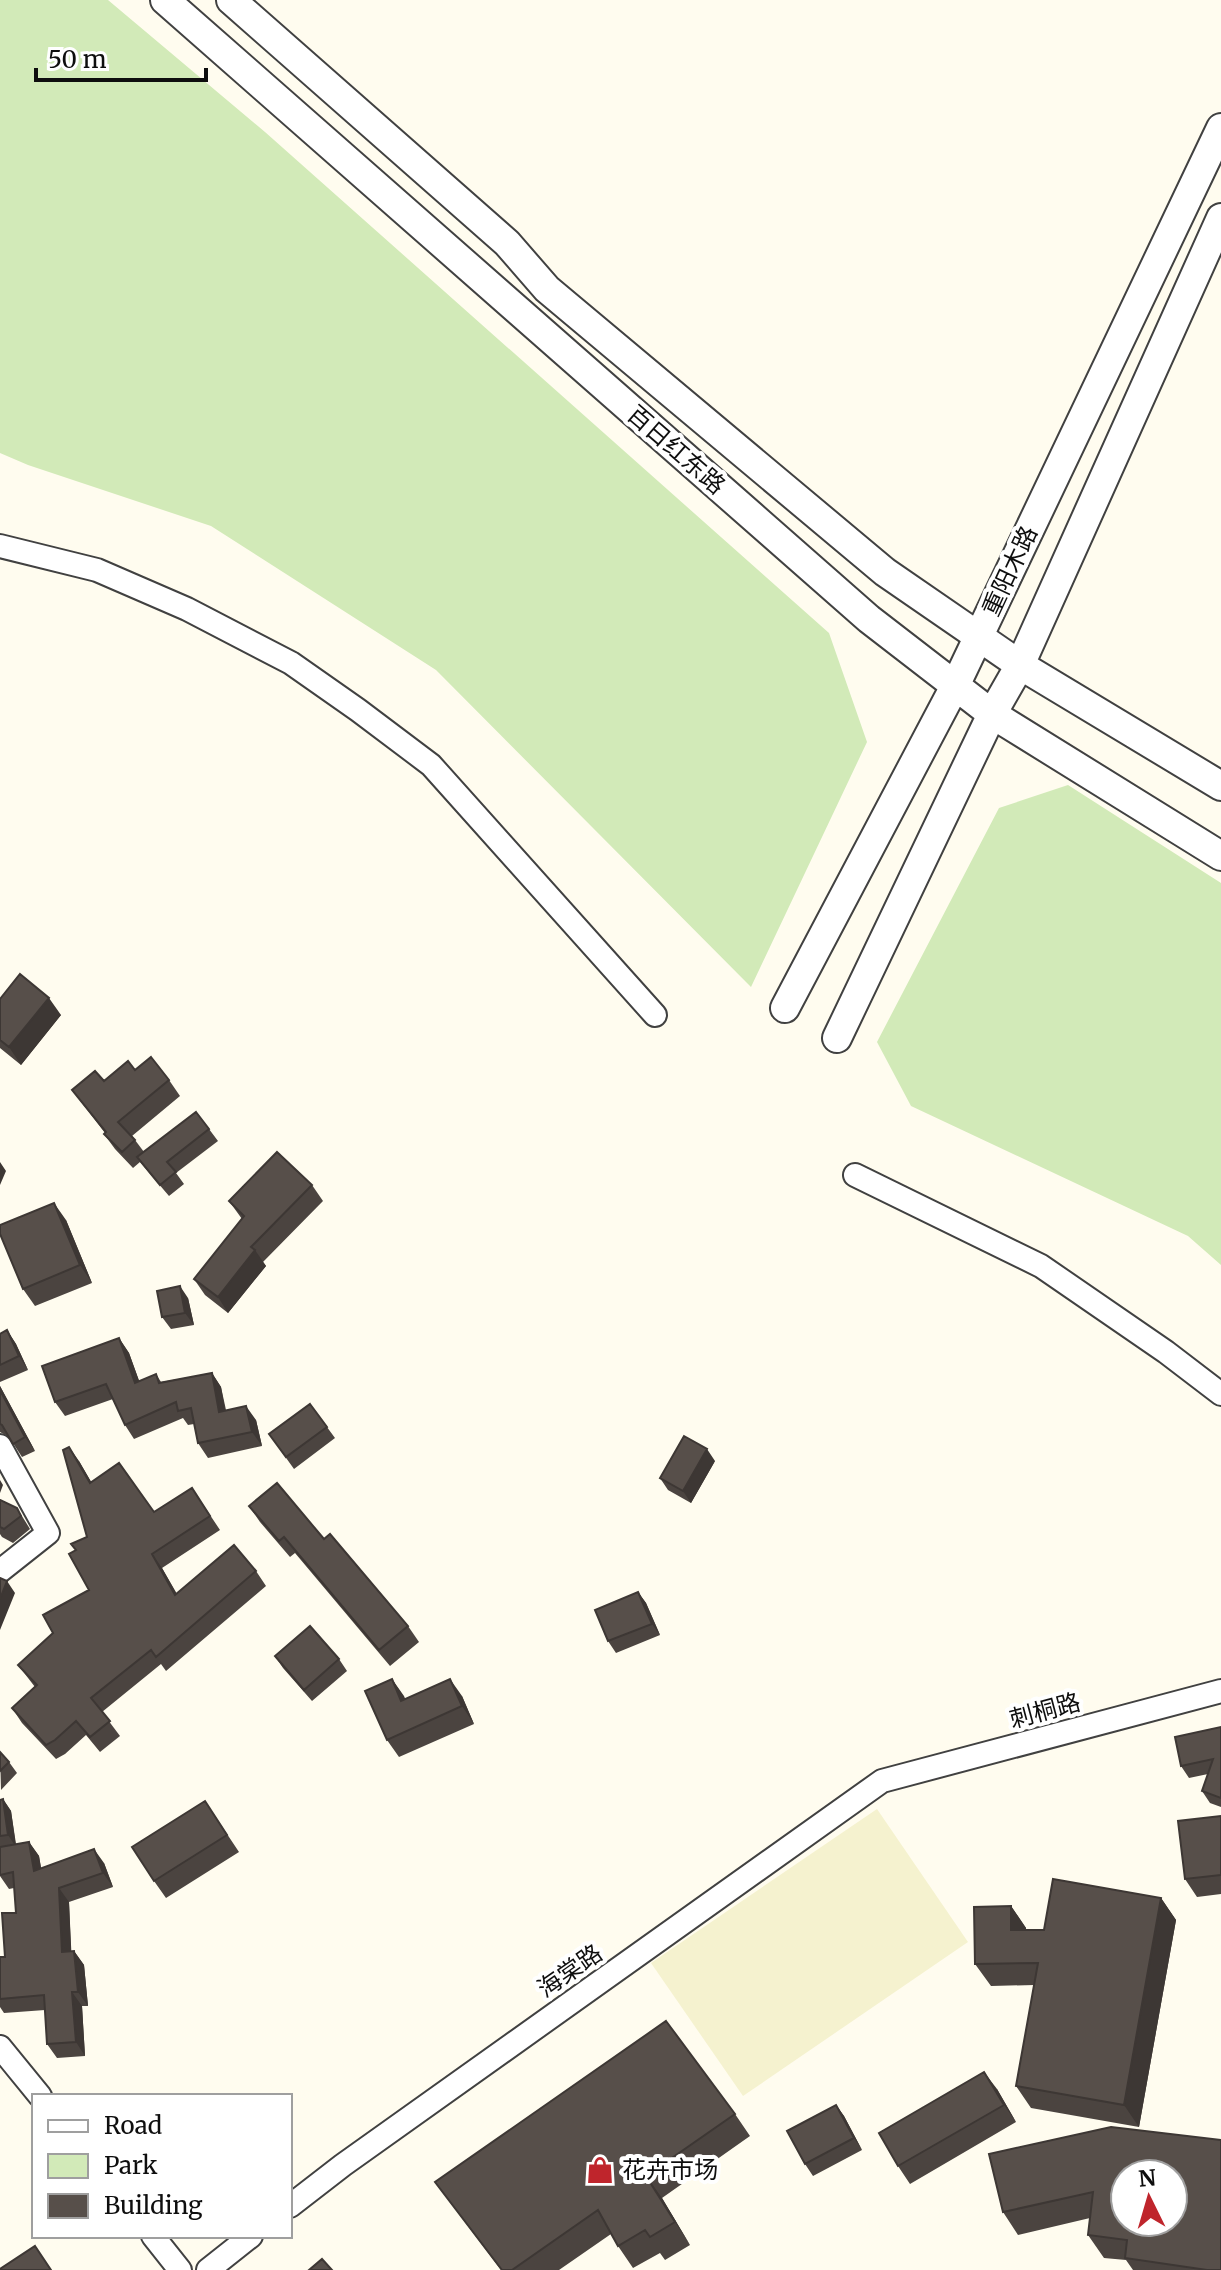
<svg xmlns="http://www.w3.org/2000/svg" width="1221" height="2270" font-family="Merriweather,'Noto Sans SC',serif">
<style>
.farmland{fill:#f5f2cf}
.green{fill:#d2eab8}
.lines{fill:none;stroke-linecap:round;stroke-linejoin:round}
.minor-casing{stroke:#414141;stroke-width:26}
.tertiary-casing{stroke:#414141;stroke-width:32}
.minor{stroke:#fff;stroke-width:22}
.tertiary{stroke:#fff;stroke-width:28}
.wall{fill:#4b4440}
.shaded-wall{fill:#3d3734}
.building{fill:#574f4a;stroke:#3d3734;stroke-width:2;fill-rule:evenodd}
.labels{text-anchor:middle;stroke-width:8;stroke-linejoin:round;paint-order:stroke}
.street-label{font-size:24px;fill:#0e0e0e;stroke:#fff}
.poi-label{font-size:24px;fill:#0e0e0e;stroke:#fff;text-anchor:start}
</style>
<rect width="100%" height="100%" fill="#fffcef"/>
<path class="farmland" d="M877 1809 968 1942 743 2096 651 1963Z"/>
<path class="green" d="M0 0H108L265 132 829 633 867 742 751 987 436 670 211 526 28 465 0 453Z
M1068 785 1221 883V1265L1188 1236 911 1106 877 1042 999 808Z"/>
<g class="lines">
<g class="minor-casing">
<path id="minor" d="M0 546 97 570 187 609 291 663 358 710 431 765 655 1015
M855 1175 1041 1266 1166 1352 1221 1394
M0 1446 48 1533 0 1571
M0 2047 40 2096
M290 2206 343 2165 882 1781 1221 1691
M153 2236 180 2270
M208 2270 251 2236"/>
</g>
<g class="tertiary-casing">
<path id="tertiary" d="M165 0 869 619 992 714 1221 856
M231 0 507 243 547 289 885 572 1020 665 1221 786
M785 1008 955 686 1221 128
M837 1038 992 714 1020 665 1221 218"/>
</g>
<use href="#minor" class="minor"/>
<use href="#tertiary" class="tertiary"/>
</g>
<path class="wall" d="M0 999 61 1015 21 1065 0 1048Z
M135 1070 169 1080 180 1096 132 1136 144 1152 209 1129 218 1141 176 1173 184 1184 169 1196 140 1162 133 1168 115 1149 104 1134 105 1133 72 1090 104 1081Z
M312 1185 323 1201 263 1262 266 1266 228 1313 205 1295 194 1279 242 1219 229 1201Z
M66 1220 92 1283 35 1306 23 1289Z
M188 1298 194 1325 171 1329 162 1317Z
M7 1330 16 1344 28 1370 0 1382V1334Z
M119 1338 129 1353 139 1381 156 1374 161 1382 212 1373 221 1387 226 1410 256 1420 262 1446 208 1458 198 1443 194 1424 188 1425 183 1418 134 1439 125 1425 113 1399 65 1416 55 1402Z
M0 1386 35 1451 22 1457 9 1437 0 1432Z
M310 1404 335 1438 294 1469 269 1434Z
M79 1461 91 1482 154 1512 192 1488 220 1530 162 1568 177 1594 256 1571 266 1586 166 1671 161 1664 102 1712 120 1736 100 1752 86 1735 65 1754 56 1759 22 1723 12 1708 35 1687 18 1665 53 1633 89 1590 76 1550 87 1537Z
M715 1461 691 1503 668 1490 660 1478Z
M0 1500 17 1508 30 1529 13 1543 2 1537 0 1534Z
M249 1506 324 1539 408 1626 419 1642 390 1666 295 1553 290 1557 260 1522Z
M638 1592 646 1603 660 1635 616 1653 608 1641Z
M275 1656 339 1659 347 1671 312 1701 283 1668Z
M392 1679 405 1699 462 1696 474 1724 399 1757 387 1740Z
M1221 1727V1807L1210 1803 1202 1791 1208 1774 1189 1778 1181 1766Z
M0 1752 9 1762 17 1773 1 1790Z
M3 1799 11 1811 16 1844 29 1842 39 1856 41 1868 104 1863 113 1887 69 1902 71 1951H74L84 1965 88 2006H82L85 2056 57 2058 47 2044 45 2010 4 2013 0 2007V1957H5L16 1913 14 1888 9 1889 0 1876V1800Z
M205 1801 239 1852 166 1898 154 1881Z
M1221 1816V1894L1197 1897 1185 1879Z
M1161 1898 1176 1920 1139 2127 1031 2108 1016 2086 1034 1985 991 1986 975 1964 1011 1906 1026 1928V1930H1044Z
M997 2089 1016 2122 910 2184 898 2166Z
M836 2105 844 2116 862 2150 813 2176 805 2164Z
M735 2114 750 2136 662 2198 690 2245 665 2260 660 2253 633 2268 618 2246 611 2234 559 2270H501L435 2182Z
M1111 2127 1221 2270H1133L1126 2260 1104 2258 1088 2235 1090 2218 1018 2235 1003 2212Z"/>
<path class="shaded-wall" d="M49 998 61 1015 21 1065 9 1047Z
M0 1162 6 1171 0 1185Z
M54 1203 66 1220 92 1283 80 1265Z
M255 1250 266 1266 228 1313 218 1297Z
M180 1286 188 1298 194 1325 185 1313Z
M7 1330 16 1344 28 1370 19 1356Z
M119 1338 129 1353 145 1397 135 1383Z
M212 1373 221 1387 228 1426 219 1412Z
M0 1386 35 1451 25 1437 0 1390Z
M246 1406 256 1420 262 1446 252 1432Z
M69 1447 79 1461 100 1497 90 1483Z
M707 1449 715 1461 691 1503 683 1491Z
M0 1480 3 1485 0 1493Z
M152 1554 162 1568 185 1609 175 1595Z
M7 1581 15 1593 0 1630V1599Z
M638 1592 646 1603 660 1635 652 1624Z
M392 1679 404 1696 413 1718 401 1701Z
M450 1679 462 1696 474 1724 462 1706Z
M3 1799 11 1811 16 1847 8 1835Z
M29 1842 39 1856 44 1885 34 1871Z
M94 1849 104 1863 113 1887 103 1873Z
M59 1888 69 1902 72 1966 62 1952Z
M1161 1898 1176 1920 1139 2127 1124 2105Z
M1011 1906 1026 1928 1027 1952 1011 1930Z
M74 1951 84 1965 88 2006 78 1992Z
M72 1992 82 2006 85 2056 76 2042Z
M984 2072 997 2089 1016 2122 1004 2105Z
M836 2105 844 2116 862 2150 854 2138Z
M646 2176 662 2198 690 2245 675 2222Z"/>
<path class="building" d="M20 974 49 998 9 1047 0 1040V999Z
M151 1057 169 1080 118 1122 135 1140 122 1152 104 1134 106 1132 72 1090 95 1071 104 1081 128 1061 135 1070Z
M196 1112 209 1129 167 1162 176 1172 160 1185 137 1157Z
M277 1152 312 1185 251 1247 255 1250 218 1297 194 1279 244 1216 229 1201Z
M54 1203 80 1265 23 1289 0 1234V1225Z
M180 1286 185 1313 162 1317 157 1291Z
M7 1330 19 1356 0 1365V1334Z
M119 1338 135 1383 156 1374 159 1383 212 1373 219 1412 246 1406 252 1432 198 1443 191 1408 178 1411 176 1402 125 1425 106 1384 55 1402 42 1366Z
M0 1390 25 1437 13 1444 2 1425 0 1424Z
M310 1404 327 1427 286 1457 269 1434Z
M684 1436 707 1449 683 1491 660 1478Z
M69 1447 90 1483 119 1463 154 1512 192 1488 210 1516 152 1554 175 1595 234 1545 256 1571 156 1657 151 1650 91 1698 110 1721 90 1737 76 1721 55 1740 46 1745 12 1708 37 1685 18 1665 53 1633 43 1615 89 1590 69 1554 76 1550 71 1544 87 1537 63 1450Z
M277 1483 324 1539 330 1534 408 1626 379 1650 284 1537 279 1541 249 1506Z
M0 1500 17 1508 21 1516 4 1529 0 1527Z
M0 1578 7 1581 0 1599Z
M638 1592 652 1624 608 1641 595 1610Z
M310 1626 339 1659 304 1690 275 1656Z
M392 1679 401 1701 450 1679 462 1706 387 1740 365 1691Z
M1221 1727V1798L1202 1791 1213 1759 1181 1766 1175 1737Z
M0 1752 9 1762 0 1771Z
M3 1799 8 1835 0 1836V1800Z
M205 1801 227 1835 154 1881 132 1847Z
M1221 1816V1875L1185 1879 1178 1821Z
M29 1842 34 1871 94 1849 103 1873 59 1888 62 1952 74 1951 78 1992H72L76 2042 47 2044 44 1995 0 1999V1957H5L2 1913H16L13 1872 0 1875V1847Z
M1053 1879 1161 1898 1124 2105 1016 2086 1038 1963 975 1964 974 1907 1011 1906V1930H1044Z
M666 2021 735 2114 646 2176 675 2222 650 2237 645 2230 618 2246 598 2210 512 2270H502L435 2182Z
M984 2072 1004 2105 898 2166 879 2133Z
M836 2105 854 2138 805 2164 787 2131Z
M1111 2127 1221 2140V2270H1207L1125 2258 1127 2240 1088 2235 1093 2192 1003 2212 989 2154ZM1125 2174H1173V2222H1125Z
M35 2246 51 2270H0V2269Z
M322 2259 332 2270H309Z"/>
<defs>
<g id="shop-bare" transform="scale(2.16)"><path d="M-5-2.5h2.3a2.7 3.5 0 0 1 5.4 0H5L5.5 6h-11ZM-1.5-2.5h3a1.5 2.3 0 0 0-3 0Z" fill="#bf252c" stroke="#fff" stroke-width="2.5" paint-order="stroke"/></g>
</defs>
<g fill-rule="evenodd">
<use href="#shop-bare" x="600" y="2170"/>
</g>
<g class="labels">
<g class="street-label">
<text transform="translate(676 450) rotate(41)" y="8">百日红东路</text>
<text transform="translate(1010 571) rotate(-65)" y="8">重阳木路</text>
<text transform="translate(1045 1711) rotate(-15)" y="8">刺桐路</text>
<text transform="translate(570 1971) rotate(-35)" y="8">海棠路</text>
</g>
<g class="poi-label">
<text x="622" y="2178">花卉市场</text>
</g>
</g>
<rect x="32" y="2094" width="260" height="144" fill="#ffffff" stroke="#9f9f9f" stroke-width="2"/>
<rect x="48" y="2120" width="40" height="12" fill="#ffffff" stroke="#9f9f9f" stroke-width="2"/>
<text x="104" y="2134" font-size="24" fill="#0e0e0e">Road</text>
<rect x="48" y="2154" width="40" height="24" fill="#d2eab8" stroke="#9f9f9f" stroke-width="2"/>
<text x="104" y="2174" font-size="24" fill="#0e0e0e">Park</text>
<rect x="48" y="2194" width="40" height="24" fill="#574f4a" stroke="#9f9f9f" stroke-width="2"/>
<text x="104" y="2214" font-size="24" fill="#0e0e0e">Building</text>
<g transform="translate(1149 2198) rotate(355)"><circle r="38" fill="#ffffff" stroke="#9f9f9f" stroke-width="2"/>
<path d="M0-6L14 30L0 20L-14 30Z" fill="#bf252c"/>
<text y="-12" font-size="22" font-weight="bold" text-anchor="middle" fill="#0e0e0e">N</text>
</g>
<path d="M36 68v12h170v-12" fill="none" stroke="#0e0e0e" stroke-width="4"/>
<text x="48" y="68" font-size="24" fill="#0e0e0e" stroke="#ffffff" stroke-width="6" paint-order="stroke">50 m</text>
</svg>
